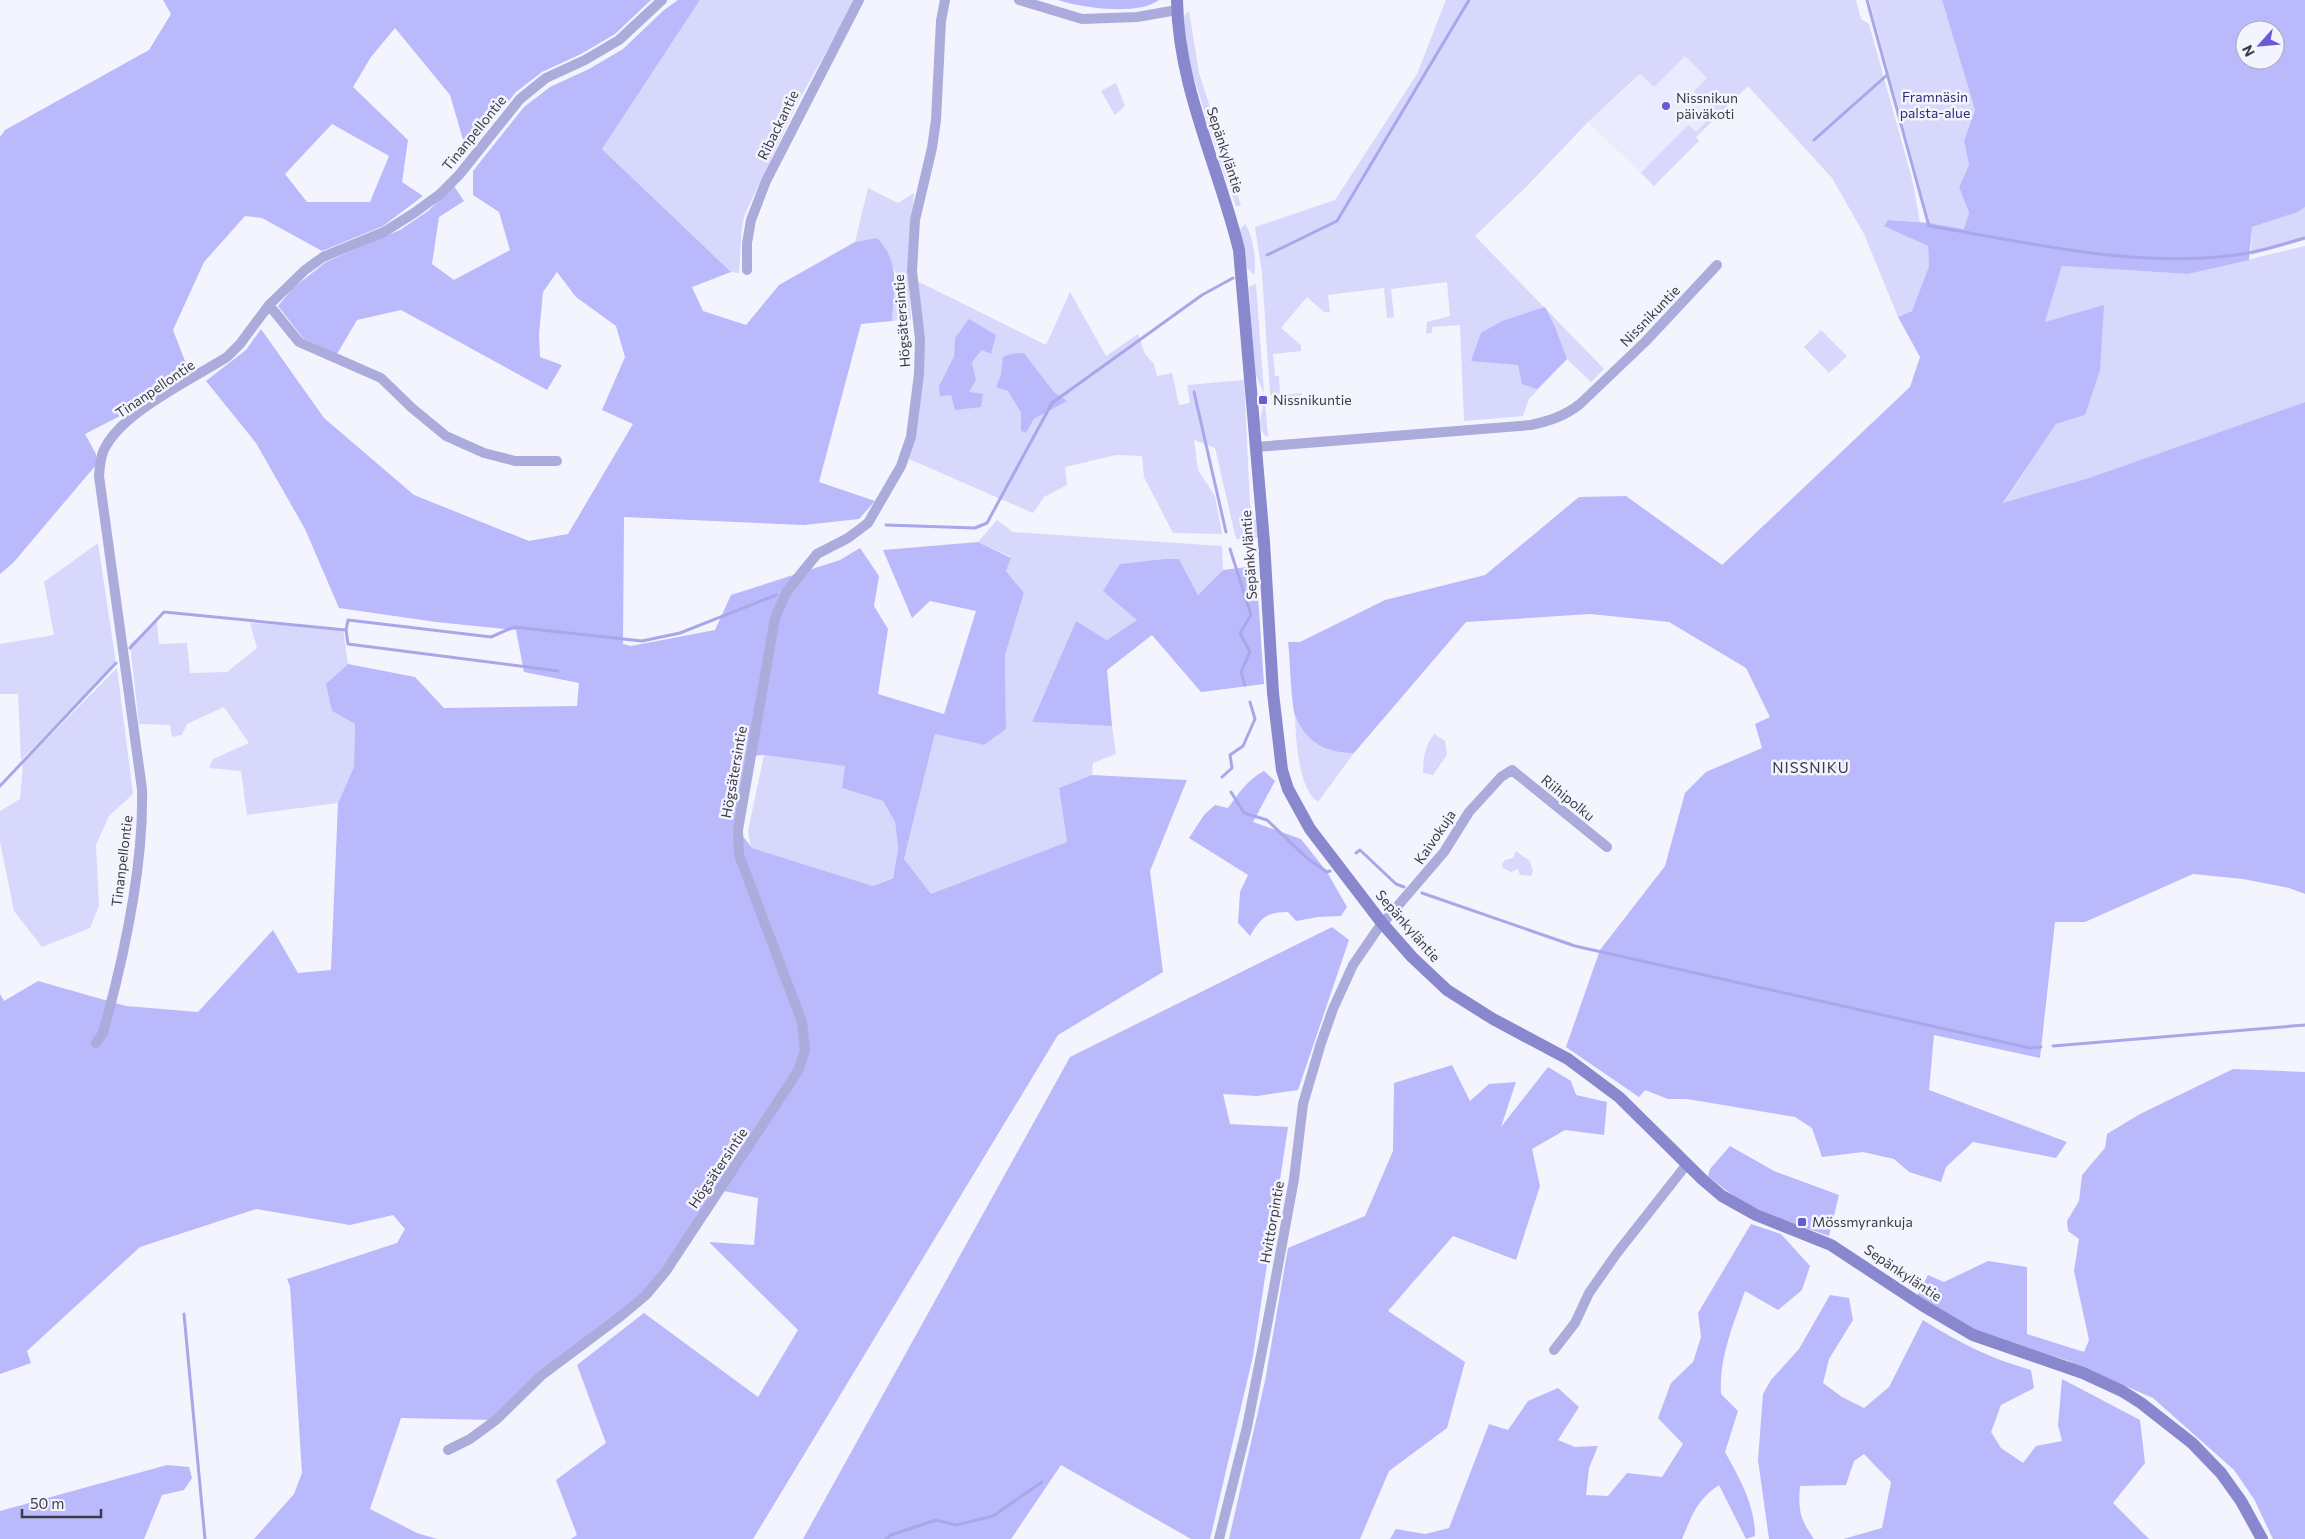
<svg xmlns="http://www.w3.org/2000/svg" width="2305" height="1539" font-family="Commissioner,sans-serif">
<style>
.built{fill:#eaebfe}
.green{fill:#d7d8fb;fill-rule:evenodd}
.forest{fill:#b9b9fb;fill-rule:evenodd}
.lines{fill:none;stroke-linecap:round;stroke-linejoin:round}
.stream{stroke:#a8a7e9;stroke-width:3}
.street{stroke:#abacdc;stroke-width:10}
.secondary{stroke:#8987ce;stroke-width:12}
.poi-dot{fill:#695bd5;stroke:#f4f4fe;stroke-width:2}
.labels{text-anchor:middle;stroke-width:5;stroke-linejoin:round;paint-order:stroke}
.park-label{font-size:14px;fill:#352b76;stroke:#f4f4fe}
.poi-label{font-size:14px;fill:#3b3c45;stroke:#f4f4fe;text-anchor:start}
.street-label{font-size:14px;fill:#3b3c45;stroke:#f4f4fe}
.neighbourhood-label{font-size:15px;letter-spacing:1px;fill:#3a3a4d;stroke:#f4f4fe}
</style>
<rect width="100%" height="100%" fill="#f4f4fe"/>
<path class="built" d="M1688 26 1748 86 1696 137 1699 141 1654 186 1588 122 1629 86Z"/>
<path class="green" d="M700 0H855L798 102 745 214 742 227 739 273 731 272 602 149Z
M1446 0H1856L1861 19 1869 24 1912 179 1920 222 1888 220 1928 246 1929 266 1912 311 1898 317 1864 234 1832 178 1748 86 1696 137 1699 141 1654 186 1641 173 1688 125 1696 132 1715 112 1694 91 1707 78 1685 56 1654 87 1640 74 1588 122 1528 185 1475 236 1604 369 1591 382 1567 359 1529 399 1523 416 1464 421 1460 325 1432 327V333L1426 334 1427 322 1450 316 1447 282 1391 289 1394 317 1387 318 1384 288 1328 295 1330 312H1324L1307 297 1281 328 1301 345V351L1273 354 1275 376H1279L1280 395 1302 393V395L1273 398 1270 394 1262 273 1255 227 1335 200 1417 74Z
M1869 0H1942L1975 110 1964 141 1969 165 1959 187 1969 213 1965 229 1930 223Z
M1189 11 1199 73 1224 151 1222 152 1217 150 1215 146 1188 58 1182 18Z
M1116 83 1125 106 1115 115 1101 91Z
M1222 157 1226 158 1241 206H1236L1219 160Z
M868 188 898 203 914 193 908 272 911 319 892 321 896 273 877 238 855 242Z
M2305 207V240L2251 255 2252 227 2298 212Z
M1245 224C1253 235 1257 263 1254 275L1247 268 1240 230Z
M2305 246V402L2089 478 2003 504 2056 424 2085 415 2045 322 2062 266 2188 274Z
M915 280 1046 345 1070 292 1106 356 1138 334 1145 354 1154 364 1157 376 1172 373 1179 405 1190 403 1187 385 1244 380 1250 504 1256 522 1258 537 1249 540 1236 539 1215 448 1194 440 1198 470 1215 496 1222 534 1173 533 1144 477 1142 456 1116 455 1065 467 1067 485 1044 497 1033 513 909 459 916 428ZM955 338 982 350 972 362 976 380 955 410 951 395 939 386 954 356ZM1024 353 1054 392 1066 401 1034 419 1026 433 1021 431V413L1008 391 996 386 1001 374Z
M1256 284 1264 393V394L1255 373 1249 287Z
M1821 330 1847 356 1829 373 1804 347Z
M1265 404 1268 436 1267 437C1256 429 1261 417 1263 405Z
M997 520 1013 532 1222 546 1223 570 1198 595 1179 559 1120 564 1137 620 1107 640 1076 621 1032 722 1112 726 1116 754 1093 763 1092 775 1059 788 1067 842 930 895 904 859 935 734 984 745 1006 729 1005 655 1024 593 1006 571 1011 557 978 542Z
M98 543 116 663 21 760 18 694H0V644L54 635 44 582Z
M157 621 159 644 187 643 190 673 227 672 257 648 250 623 343 629 348 664 327 684 332 711 355 724 354 767 338 803 247 815 241 771 209 768 213 759 249 743 224 707 187 724 182 735 172 737 170 725 139 724 130 644Z
M117 668 133 794 109 816 96 845 99 905 90 928 42 947 14 911 0 842V811L20 799 23 763Z
M1295 717C1313 742 1321 753 1354 753L1318 802C1298 788 1296 740 1295 717Z
M1434 734 1445 741 1447 755 1433 775 1423 773C1423 758 1425 746 1434 734Z
M764 755 846 766 842 788 883 801 895 822 898 849 893 877 873 886 751 848 748 831Z
M1516 851 1530 861 1533 871 1531 876 1520 875 1518 869 1511 872 1503 868 1502 864 1505 860 1513 858Z"/>
<path class="forest" d="M163 0H651L615 34 581 54 542 72 516 92 467 153 450 95 395 28 371 57 353 87 408 140 402 182 423 196 383 226 322 251 262 218 245 216 204 262 173 330 192 379 85 434 96 454V465L13 563 0 574V137L5 130 149 50 171 14ZM332 124 389 156 370 202H307L285 174Z
M678 0H700L602 149 731 272 692 287 703 311 746 325 779 285 855 242 877 238C901 263 894 289 892 321L861 324 819 482 875 501 859 519 804 525 624 517 623 644 631 646 715 630 731 595 840 560 860 548 879 576 874 606 888 629 878 694 944 714 976 611 930 601 912 618 883 550 978 542 1011 558 1006 571 1024 593 1005 655 1006 729 984 745 935 734 904 859 931 894 1067 842 1059 788 1092 775 1187 780 1150 871 1163 972 1058 1035 753 1539H571L577 1535 556 1480 606 1443 577 1365 644 1313 758 1397 798 1330 709 1242 754 1245 758 1198 719 1190 666 1271 496 1420 401 1418 370 1509 417 1533 437 1539H254L294 1494 302 1473 290 1286 287 1279 397 1243 405 1229 393 1215 350 1225 256 1209 140 1247 27 1351 31 1363 0 1374V994L4 1001 38 981 126 1006 198 1012 273 930 298 973 331 970 338 803 354 767 355 724 332 711 326 684 348 664 415 677 444 708 577 706 579 683 524 672 516 630 436 622 339 608 305 529 256 443 206 381 246 350 261 329 324 418 414 495 529 541 568 534 633 424 602 410 625 357 616 326 576 297 557 272 543 292 539 334 540 357 562 365 547 390 401 310 357 320 337 354 303 338 278 306 293 288 326 262 400 230 428 211 454 186 464 201 439 217 432 264 454 280 510 250 499 212 473 195V171L524 107 550 87 589 69 623 49 664 10ZM764 755 845 766 842 788 883 801 895 822 898 849 893 878 873 886 752 848 738 830 751 756Z
M1058 0H1159C1138 16 1082 8 1058 0Z
M1942 0H2305V207L2298 212 2252 227 2249 260 2188 274 2062 266 2045 322 2104 305 2100 370 2085 415 2056 424 2003 503 2089 478 2305 402V894L2289 888 2243 879 2193 874 2085 922H2055L2040 1058 1934 1035 1929 1090 2067 1142 2056 1158 1973 1142 1946 1167 1941 1182 1909 1172 1894 1159 1863 1152 1822 1157 1812 1128 1795 1117 1687 1099H1668L1645 1090 1639 1097 1566 1047 1600 950 1665 866 1685 793 1706 772 1762 748 1755 724 1770 717 1746 668 1669 622 1590 614 1466 622 1354 753C1326 753 1309 744 1296 718 1291 709 1290 656 1288 642H1300L1385 600 1485 575 1579 497 1626 496 1722 565 1910 387 1920 357 1898 317 1912 311 1929 266 1928 246 1884 226 1888 220 1930 223 1964 229 1969 213 1959 187 1969 165 1964 141 1975 110ZM2245 30H2275V60H2245Z
M1545 307 1555 327 1567 359 1537 389 1522 384 1518 365 1471 361 1481 333 1502 321Z
M969 319 996 335 991 354 982 350 972 362 976 380 969 392 983 394 981 407 955 410 951 395 940 396 939 386 954 356 955 338Z
M1024 353 1054 392 1067 401 1034 419 1026 433 1021 431V413L1008 391 996 387 1001 374 1003 357 1011 354Z
M1165 559H1179L1198 595 1223 570 1256 566 1264 684 1201 692 1152 635 1107 670 1112 726 1032 722 1076 621 1107 640 1137 620 1103 591 1120 564Z
M1264 771 1275 781 1253 822 1301 839 1327 872 1347 907 1341 916 1318 917 1296 921 1288 912C1266 912 1261 918 1250 936L1238 923 1240 892 1248 875 1189 838 1204 815 1215 805 1228 808C1239 793 1247 780 1264 771Z
M1332 927 1349 940 1298 1090 1257 1096 1223 1094 1230 1124 1288 1127 1253 1356 1210 1539H1191L1061 1465 1011 1539H803L1070 1057Z
M1452 1065 1470 1101 1489 1084 1516 1082 1501 1127 1548 1067 1571 1081 1576 1095 1607 1102 1604 1135 1565 1130 1532 1149 1540 1186 1516 1260 1453 1236 1388 1311 1465 1362 1447 1428 1389 1471 1360 1539H1229L1265 1381 1288 1248 1365 1216 1393 1151 1394 1083Z
M2233 1069 2305 1072V1539H2273L2254 1499 2234 1470 2153 1398 2066 1360 1989 1336 1959 1323 1917 1296 1928 1275 1944 1282 1988 1261 2027 1267V1334L2084 1352 2089 1340 2074 1271 2079 1239 2068 1231 2067 1221 2079 1201 2082 1175 2105 1148 2107 1134 2140 1114Z
M1730 1146 1774 1171 1839 1195 1829 1236 1773 1217 1736 1198 1708 1176 1710 1169Z
M1751 1224 1781 1234 1810 1266 1802 1290 1778 1310 1745 1291C1733 1325 1719 1358 1721 1394L1738 1411 1725 1452C1740 1479 1755 1505 1755 1536L1746 1539 1719 1485C1697 1500 1692 1515 1682 1539H1390L1396 1529 1425 1534 1449 1528 1489 1424 1508 1430 1528 1401 1558 1388 1579 1407 1558 1440 1575 1447 1598 1446 1589 1468 1586 1495 1608 1496 1627 1473 1662 1477 1683 1444 1658 1418 1671 1383 1693 1362 1701 1337 1698 1313Z
M1830 1295 1849 1298 1853 1320 1829 1359 1823 1383 1842 1397 1864 1408 1889 1387 1923 1320C1957 1342 1992 1359 2031 1370L2034 1388 2001 1405 1991 1432 2001 1448 2023 1463 2036 1446 2062 1441 2058 1425 2062 1379 2140 1420 2145 1463 2113 1503 2149 1539H1843L1882 1528 1891 1482 1864 1454 1854 1461 1846 1485 1800 1486C1798 1510 1800 1519 1814 1539H1769L1758 1460 1763 1394 1771 1380 1799 1349Z
M167 1465 189 1467 192 1478 184 1490 162 1495 144 1539H0V1511Z"/>
<g class="lines">
<path class="stream" d="M1867 0 1929 226C2027 242 2127 267 2227 256 2253 254 2280 245 2305 238
M1814 140 1887 75
M1267 255 1337 221 1469 0
M1194 392 1226 532
M886 525 975 528 987 523 1052 403 1202 295 1233 278
M1230 549 1251 615 1240 633 1250 652 1241 672 1245 685
M346 630 348 644 558 671
M130 648 164 612 346 630 348 620 491 637 514 627 642 641 680 633 776 595
M1222 777 1232 768 1230 755 1243 746 1255 719 1250 702
M0 786 116 663
M1231 792 1244 813 1267 820 1307 858 1327 872 1330 871
M1356 853 1360 850 1396 884 1404 887
M1422 893 1575 946 2030 1048 2041 1047
M2053 1046 2305 1025
M184 1314 205 1539
M886 1539 891 1535 936 1520 956 1525 993 1516 1042 1482"/>
<path class="street" d="M1019 0 1082 19 1137 17 1177 10
M747 270V243L751 220 766 181 859 0
M269 305 299 342 381 378 412 408 446 436 484 453 515 461H557
M1256 447 1531 425C1549 421 1565 416 1580 404L1645 342 1717 265
M96 1043 103 1033C124 957 144 868 142 789L99 476C100 466 100 455 106 446 125 411 192 379 227 357L240 344 269 305 305 270 323 257 384 232 414 213 440 194 459 175 520 99 546 78 585 60 619 40 662 0
M1554 1350 1575 1323 1589 1293 1617 1253 1687 1164
M448 1450 470 1439 496 1420 542 1375 621 1316 646 1295 666 1271 798 1071 805 1050 802 1022 739 855 738 830 775 618 787 591 817 554 848 538 868 523 901 466 911 437 919 374 920 339 912 271 915 220 932 148 936 120 941 21 945 0
M1219 1539 1247 1427 1268 1320 1294 1179 1303 1104 1321 1043 1333 1009 1353 965 1377 930 1444 852 1469 812 1501 777 1512 770 1607 847"/>
<path class="secondary" d="M1177 0C1178 87 1219 167 1239 250L1264 542 1273 693 1282 770 1288 789 1310 829 1382 923 1412 957 1447 990 1493 1019 1568 1059 1619 1097 1702 1179 1722 1196 1756 1215 1831 1245 1922 1305 1973 1335 2083 1373 2122 1391 2141 1403 2192 1443 2221 1473 2241 1501 2262 1539"/>
</g>
<g class="poi-dot">
<circle cx="1666" cy="106" r="5"/>
<rect x="1258" y="395" width="10" height="10" rx="2.5"/>
<rect x="1797" y="1217" width="10" height="10" rx="2.5"/>
</g>
<g class="labels">
<g class="park-label">
<text x="1935" y="102">Framnäsin<tspan x="1935" dy="16">palsta-alue</tspan></text>
</g>
<g class="poi-label">
<text x="1676" y="103">Nissnikun<tspan x="1676" dy="16">päiväkoti</tspan></text>
<text x="1273" y="405">Nissnikuntie</text>
<text x="1812" y="1227">Mössmyrankuja</text>
</g>
<g class="street-label">
<text transform="translate(778 125) rotate(-64)" y="5">Ribackantie</text>
<text transform="translate(474 133) rotate(-51)" y="5">Tinanpellontie</text>
<text transform="translate(1225 150) rotate(72)" y="5">Sepänkyläntie</text>
<text transform="translate(1650 316) rotate(-46)" y="5">Nissnikuntie</text>
<text transform="translate(902 321) rotate(-94)" y="5">Högsätersintie</text>
<text transform="translate(155 389) rotate(-34)" y="5">Tinanpellontie</text>
<text transform="translate(1249 555) rotate(-94)" y="5">Sepänkyläntie</text>
<text transform="translate(734 772) rotate(-80)" y="5">Högsätersintie</text>
<text transform="translate(1568 798) rotate(39)" y="5">Riihipolku</text>
<text transform="translate(1435 837) rotate(-56)" y="5">Kaivokuja</text>
<text transform="translate(122 861) rotate(-83)" y="5">Tinanpellontie</text>
<text transform="translate(1408 926) rotate(49)" y="5">Sepänkyläntie</text>
<text transform="translate(718 1168) rotate(-56)" y="5">Högsätersintie</text>
<text transform="translate(1272 1222) rotate(-80)" y="5">Hvittorpintie</text>
<text transform="translate(1903 1273) rotate(34)" y="5">Sepänkyläntie</text>
</g>
<g class="neighbourhood-label">
<text x="1811" y="773">NISSNIKU</text>
</g>
</g>
<g transform="translate(2260 45) rotate(243)"><circle r="24" fill="#f4f4fe" stroke="#aaaab4"/>
<path d="M0-4L9 19L0 12L-9 19Z" fill="#695bd5"/>
<text y="-8" font-size="14" font-weight="bold" text-anchor="middle" fill="#3b3c45">N</text>
</g>
<path d="M22 1509v8h79v-8" fill="none" stroke="#3b3c45" stroke-width="2.5"/>
<text x="30" y="1509" font-size="15" fill="#3b3c45" stroke="#f4f4fe" stroke-width="4" paint-order="stroke">50 m</text>
</svg>
